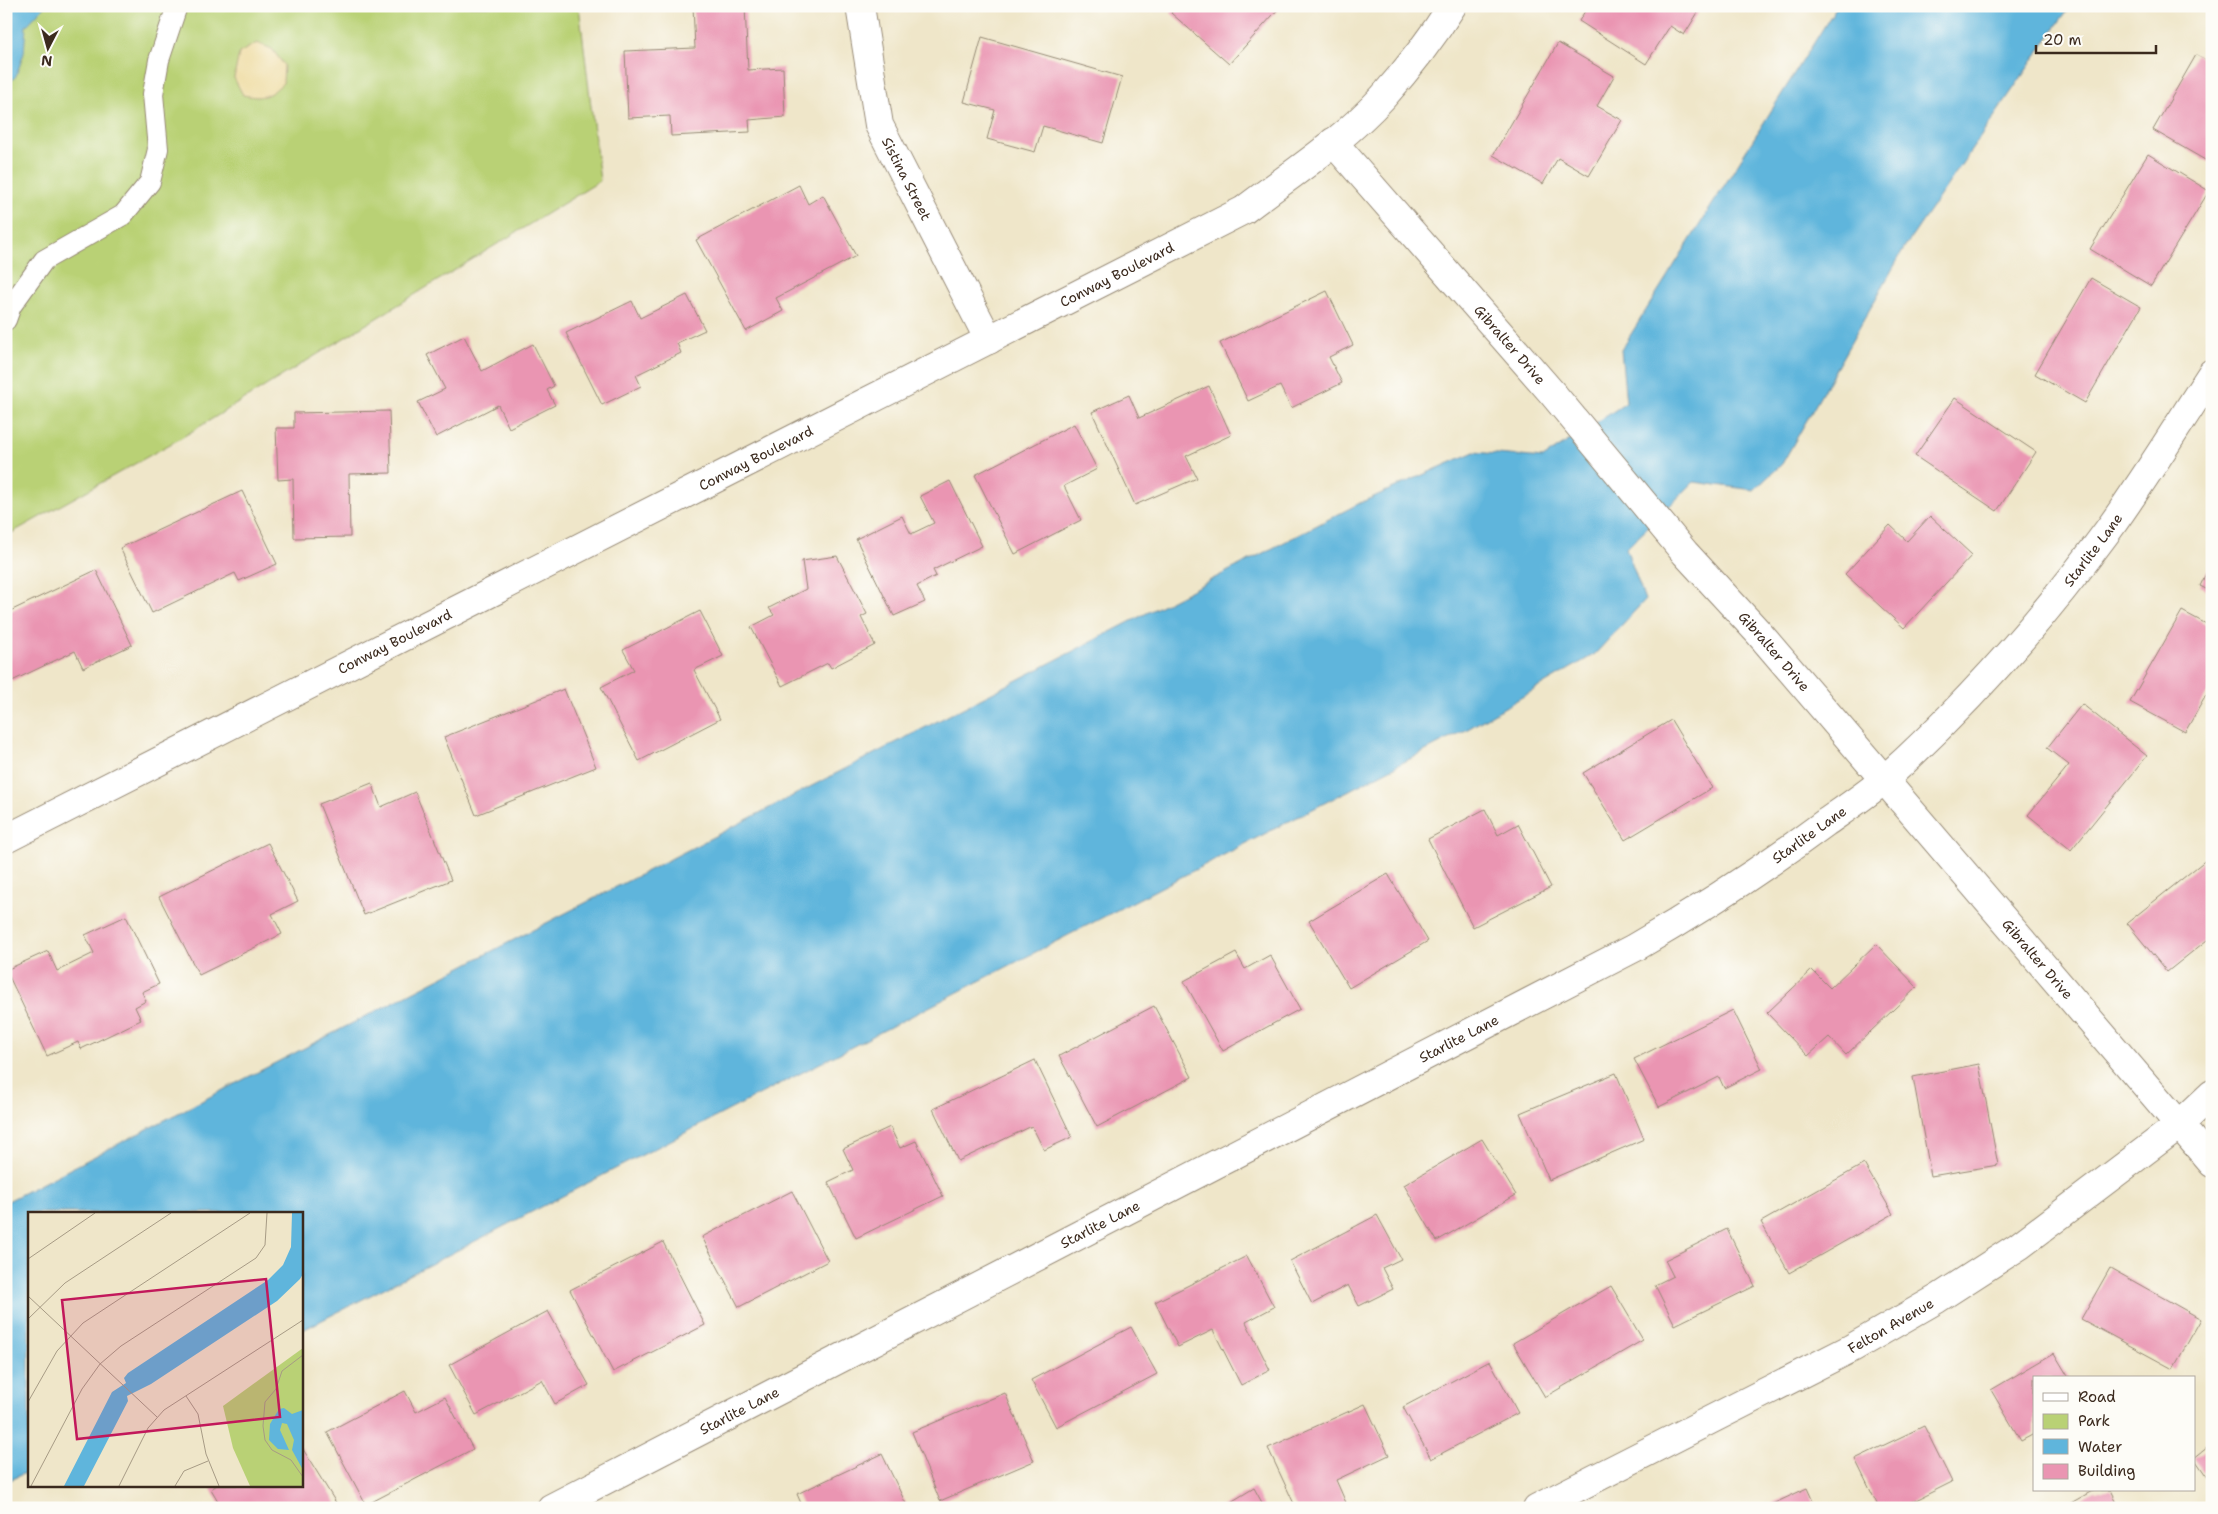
<svg xmlns="http://www.w3.org/2000/svg" width="2218" height="1514" font-family="'Shantell Sans',sans-serif">
<style>
.green{fill:#b9d175;stroke:#7a7e4a}
.sand{fill:#eeda9e;stroke:#94825e}
.water{fill:#5fb5dc;stroke:#4d707d}
.building{fill:#ea95b2}
.lines{fill:none;stroke-linecap:round;stroke-linejoin:round}
.service-casing{stroke:#958874;stroke-width:22}
.minor-casing{stroke:#958874;stroke-width:30}
.tertiary-casing{stroke:#958874;stroke-width:30}
.service{stroke:#fff;stroke-width:20}
.minor{stroke:#fff;stroke-width:28}
.tertiary{stroke:#fff;stroke-width:28}
.labels{text-anchor:middle;stroke-width:4.5;stroke-linejoin:round;paint-order:stroke}
.street-label{font-size:14px;fill:#3b2a1e;stroke:#fdfcf7}
.inset-road{fill:none;stroke:#a79b85;stroke-width:1}
.view{fill:#c2185b;fill-opacity:0.15;stroke:#c2185b;stroke-width:2.5}
.inset-edge{fill:none;stroke:#3b2a1e;stroke-width:2.5}
</style>
<rect width="100%" height="100%" fill="#fdfcf7"/>
<filter id="ink" filterUnits="userSpaceOnUse"><feTurbulence type="fractalNoise" baseFrequency=".02" numOctaves="2"/><feDisplacementMap in="SourceGraphic" scale="10" xChannelSelector="R" yChannelSelector="G"/><feConvolveMatrix kernelMatrix="1 2 1 2 8 2 1 2 1" color-interpolation-filters="sRGB"/></filter>
<filter id="wash" filterUnits="userSpaceOnUse"><feTurbulence type="fractalNoise" baseFrequency=".0096" numOctaves="4" result="noise"/><feDisplacementMap in="SourceGraphic" scale="20" xChannelSelector="R" yChannelSelector="G"/><feGaussianBlur stdDeviation="1.12" result="paint"/><feColorMatrix in="noise" values="0 0 0 0 0 0 0 0 0 0 0 0 0 0 0 0 0 1.4 0 .05"/><feComposite in="paint" operator="in"/></filter>
<g filter="url(#wash)">
<rect width="100%" height="100%" fill="#efe6c9"/>
<path class="green" d="M6 6H579L600 181 181 438 6 536Z"/>
<path class="sand" d="M257 43 272 49 284 65 283 83C268 97 263 99 243 95L234 78 239 53Z"/>
<path class="water" d="M6 6H45L26 26 24 53 16 76 6 87Z
M1837 6H2070L1905 247 1782 464 1754 490 1694 482 1626 548 1645 600 1595 654 1466 730 301 1331V1213H29V1471L6 1482V1202L1360 503 1474 452 1543 458 1626 403 1621 350Z"/>
<g id="blocks">
<path class="building" d="M693 6H745L748 70 783 68 785 117 749 120 750 132 671 136 670 116 628 118 625 51 695 48Z
M1177 6H1281L1229 64 1171 13Z
M1588 6H1702L1684 35 1670 26 1646 64 1579 21Z
M982 37 1122 77 1103 143 1043 126 1035 152 987 139 995 110 964 102Z
M1558 43 1614 76 1597 106 1622 120 1589 176 1558 158 1543 184 1493 155Z
M2196 55 2212 63V164L2153 130Z
M2148 154 2209 191 2151 286 2090 249Z
M799 185 808 204 823 195 856 256 776 298 783 311 746 331 696 240Z
M2091 278 2141 307 2085 403 2035 374Z
M1327 291 1353 345 1329 357 1342 383 1291 408 1280 386 1248 401 1220 343Z
M687 295 705 330 677 343 681 353 636 375 641 386 602 405 566 333 632 301 640 318Z
M464 336 482 371 533 344 554 386 547 390 555 405 509 428 498 405 436 437 418 402 445 389 427 355Z
M1209 386 1231 435 1186 456 1197 478 1135 505 1092 412 1129 395 1139 418Z
M1955 398 2036 452 1997 511 1915 456Z
M389 411 391 473 349 474 350 537 294 538 293 479 278 480 276 428H294V413Z
M1074 424 1097 469 1064 486 1081 520 1015 554 975 475Z
M950 481 982 546 933 570 936 576 917 586 925 602 894 616 856 539 902 516 911 534 934 523 920 496Z
M242 491 277 564 239 581 235 573 152 613 120 548Z
M1930 516 1972 555 1904 628 1845 574 1890 525 1907 541Z
M837 556 867 614 861 617 875 645 831 668 828 663 782 686 751 627 774 615 769 608 806 589 802 561Z
M2212 561V592L2200 586Z
M96 570 132 645 83 668 75 651 12 681 6 669V613Z
M700 611 723 656 694 670 720 719 639 761 601 687 634 670 623 650Z
M2182 611 2212 627V685L2185 732 2130 702Z
M564 689 596 767 476 815 444 737Z
M2082 704 2147 756 2071 850 2028 815 2069 765 2047 748Z
M1671 720 1712 788 1625 840 1583 773Z
M372 783 381 807 415 792 451 880 364 915 319 804Z
M1485 809 1498 835 1518 824 1551 887 1473 927 1428 839Z
M268 843 298 901 272 914 282 934 199 975 159 897Z
M2212 855V936L2167 972 2127 923Z
M1388 874 1428 941 1349 988 1309 921Z
M126 916 159 984 142 992 146 1001 135 1007 141 1020 81 1049 78 1042 47 1056 6 970 48 951 57 971 94 953 85 935Z
M1876 944 1917 987 1846 1055 1829 1037 1808 1056 1767 1013 1812 970 1830 988Z
M1236 953 1245 969 1270 955 1300 1009 1223 1051 1184 981Z
M1154 1006 1192 1077 1097 1127 1059 1056Z
M1733 1010 1762 1069 1724 1088 1719 1077 1659 1107 1634 1059Z
M6 1054 11 1064 6 1067Z
M1035 1060 1072 1137 1044 1150 1032 1126 958 1161 933 1109Z
M1979 1064 1998 1165 1931 1176 1913 1077Z
M1616 1073 1644 1139 1549 1180 1520 1113Z
M890 1127 900 1148 916 1141 943 1196 856 1238 828 1182 853 1170 843 1149Z
M1482 1139 1516 1195 1437 1241 1404 1185Z
M1864 1164 1893 1214 1789 1273 1761 1222Z
M792 1191 828 1261 739 1307 702 1237Z
M1377 1215 1401 1259 1382 1268 1393 1289 1359 1306 1348 1285 1312 1304 1290 1261Z
M1727 1229 1755 1286 1675 1325 1655 1285 1673 1276 1665 1260Z
M663 1242 705 1325 613 1372 570 1290Z
M1247 1256 1274 1307 1246 1322 1270 1370 1241 1385 1213 1330 1178 1347 1155 1302Z
M2110 1268 2201 1319 2173 1369 2081 1319Z
M1611 1286 1643 1340 1545 1397 1513 1343Z
M548 1311 589 1385 555 1404 542 1380 476 1415 449 1365Z
M1131 1327 1157 1374 1056 1427 1031 1380Z
M2054 1353 2069 1378H2034V1434L2021 1441 1991 1390Z
M1490 1361 1518 1413 1431 1459 1403 1407Z
M405 1391 416 1412 445 1397 473 1449 366 1505 327 1432Z
M1005 1393 1034 1461 940 1501 912 1432Z
M1365 1404 1389 1455 1336 1480 1347 1505 1341 1508H1296L1268 1448Z
M1924 1426 1952 1482 1900 1508H1879L1855 1459Z
M2212 1444V1484L2194 1458Z
M301 1446 338 1506 335 1508H222L211 1489 217 1485H301Z
M882 1454 908 1508H803L797 1494Z
M1254 1488 1265 1508H1221Z
M1807 1488 1816 1508H1764Z
M2094 1490H2111L2120 1508H2071L2069 1504Z"/>
</g>
</g>
<g filter="url(#ink)">
<use href="#blocks" fill-opacity="0" stroke="#958874" stroke-width="1"/>
<g class="lines">
<g class="service-casing">
<path id="service" d="M6 320 11 306 44 260 123 215 150 182 158 149 153 94 159 60 177 6"/>
</g>
<g class="minor-casing">
<g id="minor">
<path id="s1" d="M860 6 879 125 989 340"/>
<path id="s2" d="M1333 142 1553 394 1685 553 1757 631 2212 1163"/>
<path id="s3" d="M551 1508 1634 948C1700 910 1763 869 1825 823 1845 809 1866 795 1885 779 1968 704 2043 619 2109 529 2145 479 2178 425 2212 373"/>
<path id="s4" d="M1537 1508 1852 1348 1937 1299 2019 1246 2179 1125 2212 1094"/>
</g>
</g>
<g class="tertiary-casing">
<g id="tertiary">
<path id="s5" d="M6 839 1244 210C1291 174 1343 141 1383 97 1408 69 1432 38 1452 6"/>
</g>
</g>
<use href="#service" class="service"/>
<use href="#minor" class="minor"/>
<use href="#tertiary" class="tertiary"/>
</g>
</g>
<g class="labels">
<g class="street-label">
<text dy="5" stroke="none"><textPath href="#s1" startOffset="181">Sistina Street</textPath></text>
<text dy="5" stroke="none"><textPath href="#s5" startOffset="1246">Conway Boulevard</textPath></text>
<text dy="5" stroke="none"><textPath href="#s2" startOffset="269">Gibralter Drive</textPath></text>
<text dy="5" stroke="none"><textPath href="#s5" startOffset="841">Conway Boulevard</textPath></text>
<text dy="5" stroke="none"><textPath href="#s3" startOffset="1832">Starlite Lane</textPath></text>
<text dy="5" stroke="none"><textPath href="#s5" startOffset="436">Conway Boulevard</textPath></text>
<text dy="5" stroke="none"><textPath href="#s2" startOffset="674">Gibralter Drive</textPath></text>
<text dy="5" stroke="none"><textPath href="#s3" startOffset="1428">Starlite Lane</textPath></text>
<text dy="5" stroke="none"><textPath href="#s2" startOffset="1079">Gibralter Drive</textPath></text>
<text dy="5" stroke="none"><textPath href="#s3" startOffset="1022">Starlite Lane</textPath></text>
<text dy="5" stroke="none"><textPath href="#s3" startOffset="618">Starlite Lane</textPath></text>
<text dy="5" stroke="none"><textPath href="#s4" startOffset="398">Felton Avenue</textPath></text>
<text dy="5" stroke="none"><textPath href="#s3" startOffset="212">Starlite Lane</textPath></text>
</g>
</g>
<g transform="translate(28 1212)">
<rect width="275" height="275" fill="#efe6c9"/>
<path d="M275 136V274H222L205 236 195 194Z" fill="#b9d175"/>
<path d="M264 1H275V62L272 67 249 89 123 172 99 184 100 189 56 274H36L84 180 98 171 96 166 100 161 240 68 255 53 263 35ZM256 196 264 202 275 198V258L264 238 266 228 259 212 254 211 252 218 261 238 250 237 241 228 242 212 251 197Z" fill="#5fb5dc"/>
<path class="inset-road" d="M0 47 67 1M0 84 129 205M0 107 37 71 143 1M275 143 254 159 248 177 237 190 235 214 237 228 244 238 263 248 275 265M158 184 170 202 178 242 191 274M0 190 29 139 55 111 222 1M3 274 54 177 72 152 93 134 228 46 237 33 239 1M91 274 120 216 136 198 275 108M147 274 156 259 180 249"/>
<path class="view" d="M238 67 252 205 49 227 34 88Z"/>
<rect width="275" height="275" class="inset-edge"/>
</g>
<rect width="2218" height="1514" fill="none" stroke="#fdfcf7" stroke-width="25"/>
<rect x="2033" y="1376" width="162" height="115" fill="#fdfcf7" stroke="#afa8a0"/>
<rect x="2043" y="1393" width="25" height="8" fill="#ffffff" stroke="#afa8a0"/>
<text x="2078" y="1402" font-size="15" fill="#3b2a1e">Road</text>
<rect x="2043" y="1414" width="25" height="15" fill="#b9d175" stroke="#afa8a0"/>
<text x="2078" y="1426" font-size="15" fill="#3b2a1e">Park</text>
<rect x="2043" y="1439" width="25" height="15" fill="#5fb5dc" stroke="#afa8a0"/>
<text x="2078" y="1452" font-size="15" fill="#3b2a1e">Water</text>
<rect x="2043" y="1464" width="25" height="15" fill="#ea95b2" stroke="#afa8a0"/>
<text x="2078" y="1476" font-size="15" fill="#3b2a1e">Building</text>
<g transform="translate(48 48) rotate(186)" stroke="#fdfcf7" stroke-width="4" paint-order="stroke">
<path d="M0-4L9 19L0 12L-9 19Z" fill="#3b2a1e"/>
<text y="-8" font-size="14" font-weight="bold" text-anchor="middle" fill="#3b2a1e">N</text>
</g>
<path d="M2036 45v8h120v-8" fill="none" stroke="#3b2a1e" stroke-width="2.5"/>
<text x="2043" y="45" font-size="15" fill="#3b2a1e" stroke="#fdfcf7" stroke-width="4" paint-order="stroke">20 m</text>
</svg>
